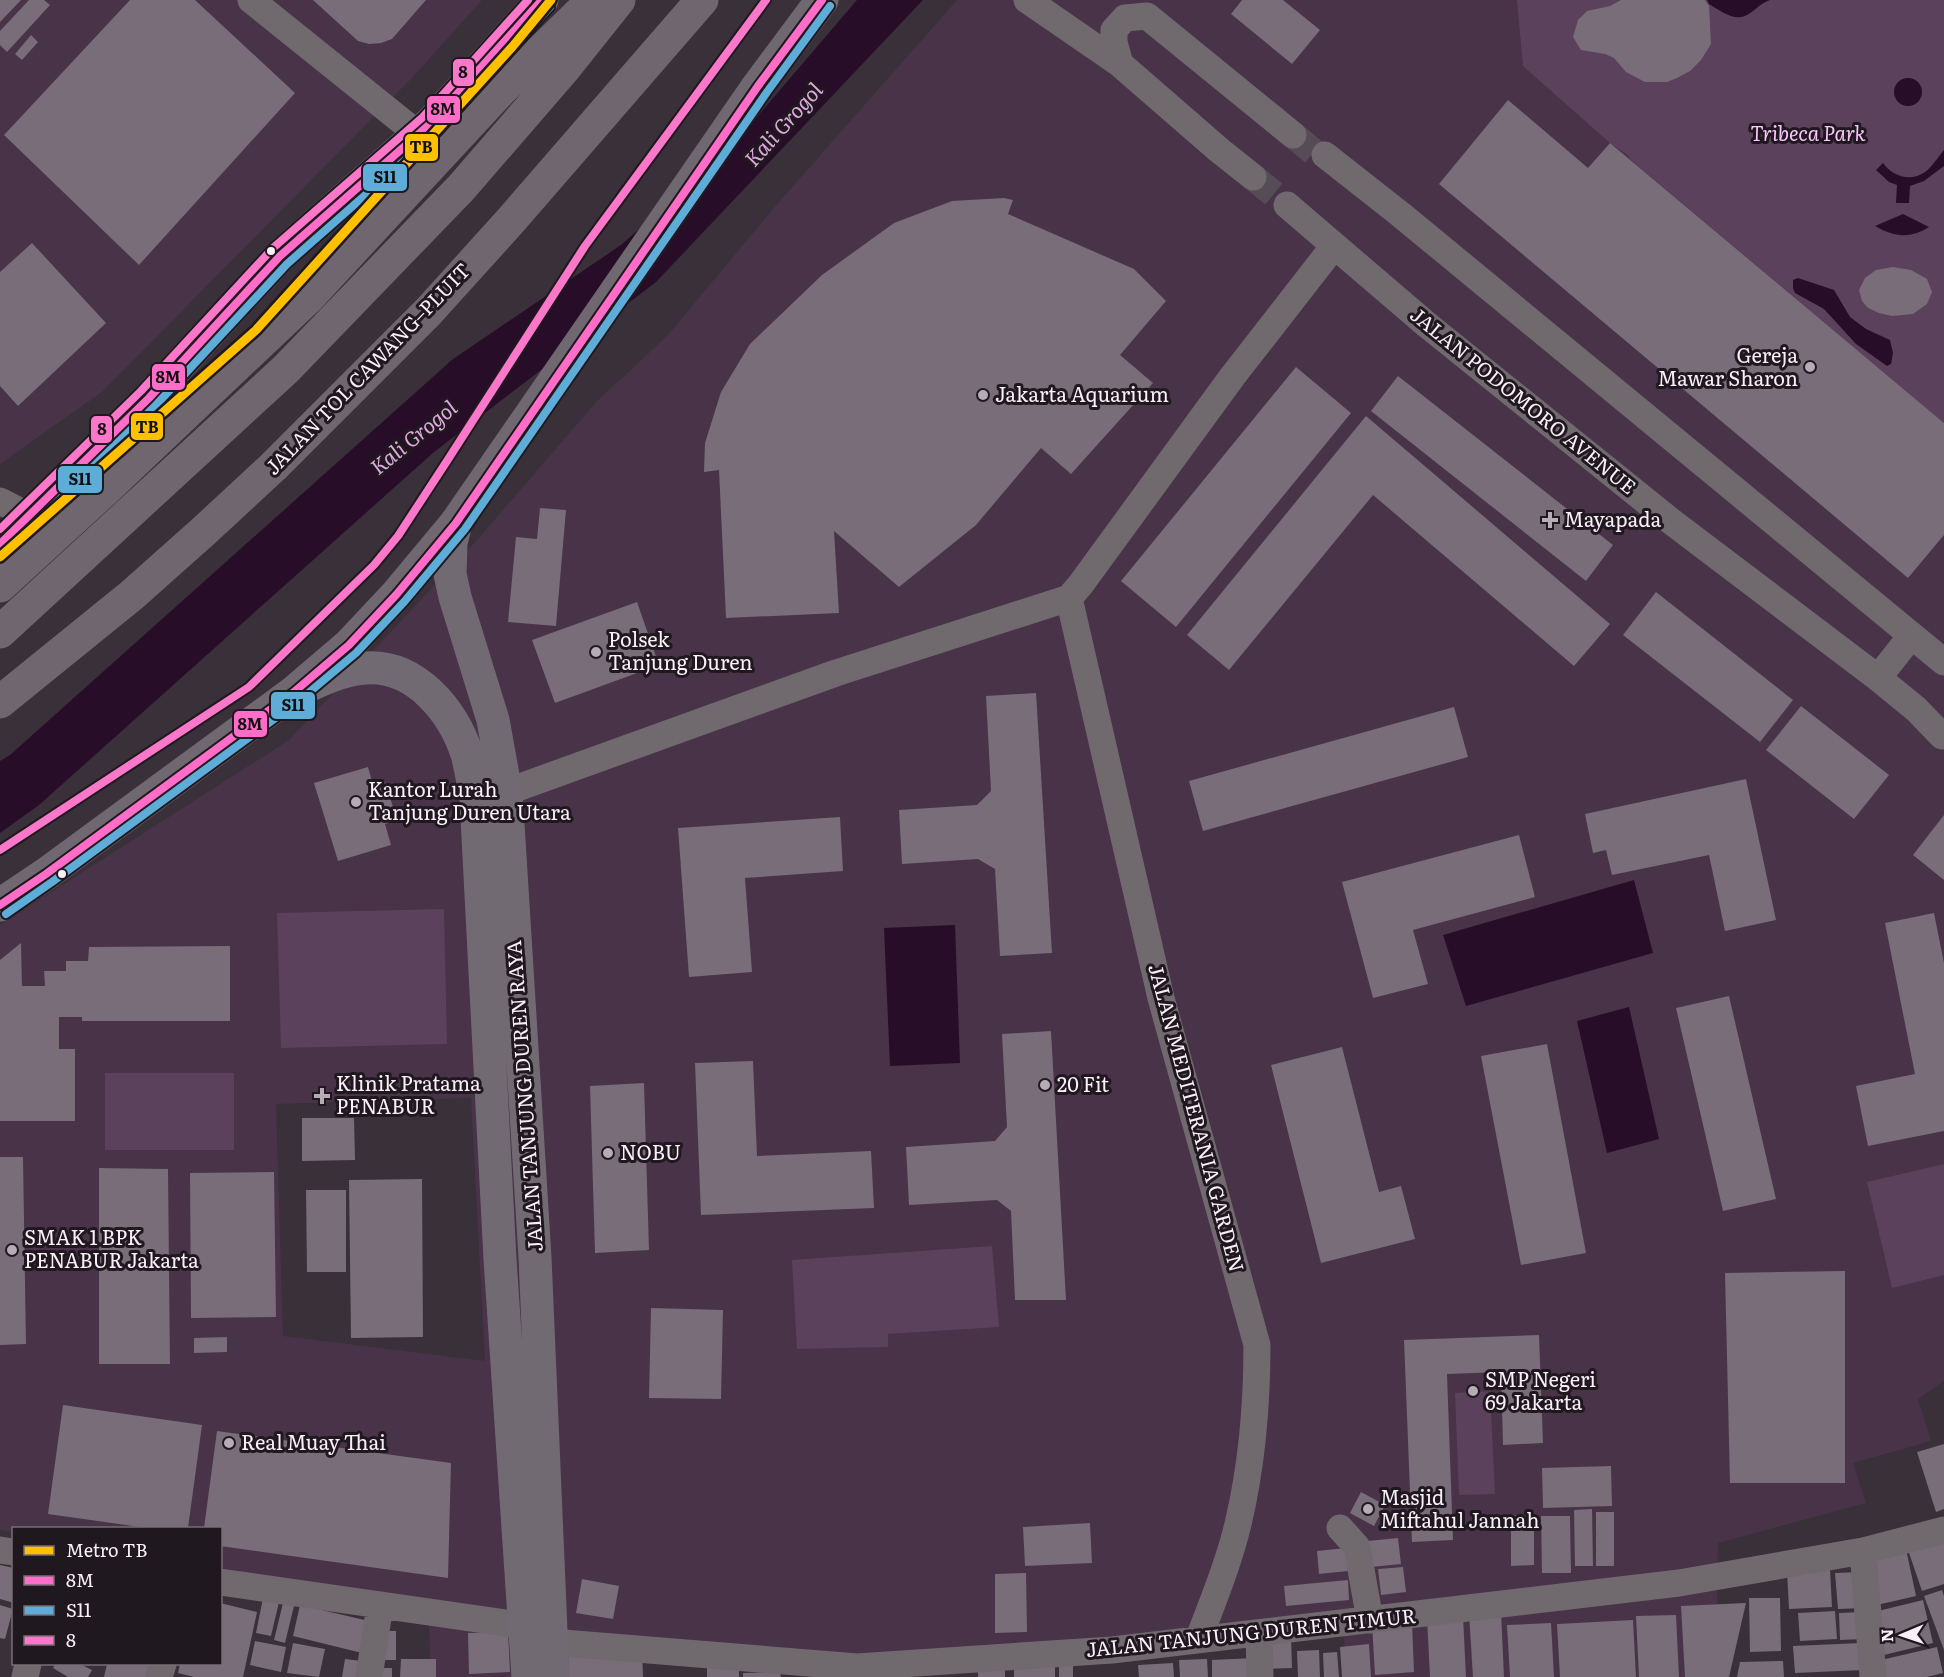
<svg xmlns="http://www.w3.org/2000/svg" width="1944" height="1677" font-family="Literata,serif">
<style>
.built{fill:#483348;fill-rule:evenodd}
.green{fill:#5c415c}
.water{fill:#280d29}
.building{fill:#786d78}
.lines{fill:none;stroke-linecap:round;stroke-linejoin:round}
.minor-tunnel{stroke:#564c56;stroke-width:27;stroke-dasharray:27 14;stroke-linecap:butt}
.minor{stroke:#706a6f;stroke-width:27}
.primary{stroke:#726a72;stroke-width:33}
.trunk{stroke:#706870;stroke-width:33}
.motorway{stroke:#6f666f;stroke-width:33}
.bus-1-casing{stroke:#20181f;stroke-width:12}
.bus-2-casing{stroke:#20181f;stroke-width:12}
.bus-3-casing{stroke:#20181f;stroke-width:12}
.bus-1{stroke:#ff6dc9;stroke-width:8}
.bus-2{stroke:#5eacd8;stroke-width:8}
.bus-3{stroke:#fa77ca;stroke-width:8}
.metro-1-casing{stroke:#20181f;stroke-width:14}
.metro-1{stroke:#ffc000;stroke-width:9}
.bus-dot{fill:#faeef9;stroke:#20181f;stroke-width:2}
.poi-dot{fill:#b6acb6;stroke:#20181f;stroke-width:2}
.labels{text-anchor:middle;stroke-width:6;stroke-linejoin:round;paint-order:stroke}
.park-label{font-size:20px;font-style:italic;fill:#fcc4fc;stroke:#20181f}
.poi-label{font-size:20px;fill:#faeef9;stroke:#20181f;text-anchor:start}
.street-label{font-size:20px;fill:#faeef9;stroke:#20181f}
.water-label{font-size:21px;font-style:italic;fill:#dfa9df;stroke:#20181f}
.line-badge{stroke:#20181f;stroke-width:2}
.pale-badge-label{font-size:16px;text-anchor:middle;font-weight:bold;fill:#111}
</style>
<rect width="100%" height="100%" fill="#393039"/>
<path class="built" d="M0 0H482L411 79 102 392 0 464Z
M957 0H1944V1381L1918 1399 1931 1441 1853 1463 1866 1503 1718 1543 1716 1677H1347L1342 1618 1025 1663 642 1656 644 1677H431L428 1607 221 1569 220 1528H14L13 1532 0 1530V925L289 740 478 539 596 402 667 336 771 211ZM471 1098 485 1361 283 1336 276 1104Z"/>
<path class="green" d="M1517 0H1944V423L1631 160 1629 156 1610 143 1523 66Z
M444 909 447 1044 281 1048 277 913Z
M105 1073H234V1150H105Z
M1944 1164V1275L1892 1288 1867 1182Z
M992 1246 999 1327 888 1334V1347L797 1349 792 1260Z
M1490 1391 1495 1494 1459 1495 1455 1393Z"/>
<path class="water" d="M857 0H923L656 282 434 452 39 805 0 833V761L10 755 453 359 621 245 727 152Z
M1707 0H1770C1760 3 1754 12 1745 16 1733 21 1719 10 1709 4Z
M1894 92a14 14 0 1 1 28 0a14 14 0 1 1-28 0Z
M1944 150V166L1924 181 1910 186 1909 203H1896L1897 185 1889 182 1876 170 1883 163C1893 177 1911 182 1925 172 1932 167 1938 157 1944 150Z
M1903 214 1929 227C1910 239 1894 237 1875 226Z
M1798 278 1834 290 1850 317 1866 329 1890 340 1893 353 1891 364 1887 366 1856 344 1824 309 1795 293 1793 288V280Z
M1634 880 1653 953 1466 1006 1443 935Z
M955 925 960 1063 890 1066 884 928Z
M1629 1007 1659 1139 1607 1153 1577 1021Z"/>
<path class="building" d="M0 0H21L0 22Z
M29 0H44L50 5 7 52 0 45V31Z
M130 0H195L295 93 139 265 4 135Z
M313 0H426L392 39 381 43 369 44 358 41Z
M1242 0H1283L1320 30 1292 64 1231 14Z
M1621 0H1705L1709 6 1711 44 1701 60 1690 71 1677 78 1667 82H1645L1626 72 1614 58 1605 54 1581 50 1573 37 1578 20 1587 11 1610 6Z
M31 35 38 42 22 60 15 54Z
M1508 100 1588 168 1610 143 1944 423V535L1908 578 1439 184Z
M1004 198 1013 200 1008 214 1134 269 1166 301 1120 355 1153 383 1071 474 1041 448 976 525 899 587 834 531 839 613 726 618 719 470 704 472 705 443 721 392 750 344 822 275 894 223 952 201Z
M32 243 106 323 18 406 0 386V272Z
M1893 267 1911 270 1927 279 1932 292 1927 304 1913 314 1892 316 1879 313 1868 308 1862 301 1859 290 1865 278 1876 270Z
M1296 367 1351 413 1176 627 1121 581Z
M1398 376 1613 545 1586 581 1371 411Z
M1366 416 1610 624 1574 666 1373 495 1229 670 1187 635Z
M540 508 566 510 556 626 508 622 516 537 537 539Z
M1656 592 1793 700 1760 742 1623 635Z
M637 602 659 665 555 703 532 640Z
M1036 693 1052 953 1000 956 995 869 978 859 902 864 899 810 977 805 991 791 986 696Z
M1801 706 1889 775 1854 819 1766 750Z
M1454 707 1468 757 1203 831 1189 781Z
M368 767 373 785 385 781 397 820 385 824 391 845 338 861 314 783Z
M1746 779 1776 920 1725 931 1709 855 1612 875 1606 850 1593 853 1585 814Z
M1944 815V880L1913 855Z
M840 817 843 871 745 878 752 972 689 977 678 828Z
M1519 835 1535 897 1413 930 1428 984 1373 998 1342 882Z
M1934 913 1944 963V1131L1868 1146 1856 1086 1915 1074 1885 923Z
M21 943 22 986H45L44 971H66V961H88L89 947 230 946V1021H82V1017H59V1049H75V1121H0V960Z
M1729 996 1776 1199 1723 1211 1676 1008Z
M1051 1031 1066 1300H1015L1011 1211 997 1200 909 1205 906 1147 995 1141 1007 1127 1002 1034Z
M1547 1044 1586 1253 1521 1265 1481 1056Z
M1342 1047 1379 1192 1401 1186 1415 1239 1321 1263 1271 1065Z
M753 1061 757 1156 871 1151 874 1208 701 1215 695 1063Z
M644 1083 649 1250 595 1253 590 1086Z
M302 1118H354L355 1160 302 1161Z
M0 1157H23L26 1344 0 1345Z
M99 1168 168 1169 170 1364H99Z
M274 1172 276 1317 191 1318 190 1173Z
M422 1179 423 1337 351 1338 349 1180Z
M306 1190H346V1272H307Z
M1845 1271V1483H1730L1725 1273Z
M651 1308 723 1310 721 1399 649 1398Z
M1539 1335 1543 1443 1503 1445 1501 1372 1447 1374 1453 1540 1412 1542 1404 1340Z
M227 1337V1352L194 1353V1338Z
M63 1405 202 1425 188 1528H147L48 1514Z
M217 1431 451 1463 448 1578 220 1546V1528H204Z
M1944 1444V1509L1936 1512 1917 1452Z
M1611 1466 1612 1506 1543 1508 1542 1468Z
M1361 1492 1385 1505 1374 1526 1350 1513Z
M1592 1509 1593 1566H1575L1574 1510Z
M1596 1512H1614V1566H1596Z
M1511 1515H1534V1565L1511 1566Z
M1541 1516H1570L1571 1573H1542Z
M1090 1523 1092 1563 1025 1566 1023 1527Z
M1944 1535V1584L1922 1591 1907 1547Z
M1398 1538 1401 1564 1371 1567 1368 1541Z
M1346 1548 1348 1571 1319 1574 1317 1551Z
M1906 1549 1916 1596 1877 1605 1866 1558Z
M0 1565 14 1568V1603L0 1599Z
M1403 1567 1406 1592 1381 1595 1378 1569Z
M1830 1569 1832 1607 1789 1609 1787 1571Z
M1861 1572 1864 1608 1838 1609 1835 1573Z
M1026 1573 1027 1632 995 1633V1574Z
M582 1579 619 1586 613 1619 576 1613Z
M1348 1580 1349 1600 1286 1606 1284 1586Z
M1942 1590 1944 1596V1650L1924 1596Z
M263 1598 279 1602 271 1636 256 1633Z
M1749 1598H1780L1781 1651 1750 1652Z
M1923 1600 1933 1643 1884 1655 1874 1612Z
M220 1603 257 1612 243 1677H194L178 1673 180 1664H220Z
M283 1603 294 1606 285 1643 274 1640Z
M1746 1603 1729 1677H1685L1681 1606Z
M0 1605 13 1609 5 1639 0 1638Z
M300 1605 369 1621 362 1653 293 1636Z
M1835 1611 1837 1639 1800 1641 1798 1613Z
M1501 1612 1504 1677H1473L1469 1614Z
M1863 1612 1864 1639 1840 1640 1839 1613Z
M1676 1615 1679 1677H1639L1636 1616Z
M1463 1616 1466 1677H1430L1427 1618Z
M1633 1620 1636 1677H1560L1557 1624Z
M1412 1622 1414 1672 1375 1675 1372 1624Z
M1551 1623 1554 1677H1510L1507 1625Z
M377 1631H396V1660H378Z
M508 1632 510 1672 469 1674 468 1633Z
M1291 1636 1292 1668 1262 1669 1261 1637Z
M255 1641 286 1647 281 1672 250 1665Z
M293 1643 325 1649 319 1677 287 1673Z
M1861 1643 1863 1670 1795 1673 1793 1646Z
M1369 1644 1371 1677H1342L1340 1647Z
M1937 1647 1943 1673 1927 1677H1885L1881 1660Z
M1319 1650 1320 1677H1298L1297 1651Z
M1337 1652 1339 1677H1324L1323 1653Z
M642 1653 643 1677H569L568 1654Z
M1255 1658V1677H1212V1660Z
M345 1659 362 1661 360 1677H342Z
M401 1659H436V1677H400Z
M1014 1659 1055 1660V1677H1014Z
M1207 1659 1208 1677H1180L1179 1660Z
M1059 1660H1073V1677H1059Z
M1005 1661V1677H978V1662Z
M1783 1661 1784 1677H1737L1740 1662Z
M1173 1663 1174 1677H1139L1138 1665Z
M55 1664H80L92 1670 88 1677H68L53 1668Z
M107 1664H156L153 1677H104Z
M739 1664V1677H707V1665Z
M374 1668H392V1677H374Z
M780 1672 781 1677H743V1673Z"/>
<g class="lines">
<path class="minor-tunnel" d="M1293 135 1321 158
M1253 177 1287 205"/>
<path class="minor" d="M251 0 419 135
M1027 0 1120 64 1219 150 1253 177
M1120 64 1114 42V30L1125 18 1147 16 1293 135
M1325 155 1400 214 1944 662
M1287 205 1426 324 1672 522 1878 678 1916 709 1942 736
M0 501 29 516
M1069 598 1161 998 1257 1345C1257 1406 1252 1465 1238 1524 1229 1562 1213 1601 1199 1638
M1878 678 1911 636
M488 796 506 792 836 673 1069 598 1081 584 1232 377 1334 246
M1340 1528 1357 1547 1370 1620
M0 1550 14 1552
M1863 1551 1873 1677
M220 1582 526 1626
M1259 1633 1260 1677
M551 1642 857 1667 1112 1650 1679 1583 1863 1551 1944 1530
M25 1677 28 1664
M159 1677 163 1664
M369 1677 380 1605"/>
<path class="primary" d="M456 523 451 543 450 574 455 597 493 720 506 792 535 1257 553 1677
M301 689C322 680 343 669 366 668 416 665 453 711 467 754 471 769 473 784 476 799L500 1259 528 1677"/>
<path class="trunk" d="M0 544 149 398 280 256 430 124 542 0
M0 905 46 874 294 692 349 645 396 595 456 523 758 86 822 0"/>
<path class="motorway" d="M0 586 106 489 309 297 501 90 593 0
M0 632 286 369 461 188 564 69 619 0
M0 702 132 595 205 530 273 467 429 311 513 218 702 0"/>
<g class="bus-1-casing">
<path id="bus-1" d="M0 544 149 398 280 256 430 124 542 0
M0 905 46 874 294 692 349 645 396 595 456 523 758 86 822 0"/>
</g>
<g class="bus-2-casing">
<path id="bus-2" d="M7 551 156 405 287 264 438 131 550 7
M6 914 52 882 300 700 356 653 404 602 465 529 767 92 830 6"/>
</g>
<g class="bus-3-casing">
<path id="bus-3" d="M0 529 141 391 273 248 423 117 528 0
M0 850 249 687 374 565 398 536 447 461 585 246 766 0"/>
</g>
<use href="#bus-1" class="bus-1"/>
<use href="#bus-2" class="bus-2"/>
<use href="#bus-3" class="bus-3"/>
<g class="metro-1-casing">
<path id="metro-1" d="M0 557 256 330 513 46 551 0"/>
</g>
<use href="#metro-1" class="metro-1"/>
</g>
<g class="bus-dot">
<circle cx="271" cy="251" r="5"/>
<circle cx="62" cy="874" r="5"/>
</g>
<g class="poi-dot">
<circle cx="1810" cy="367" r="6"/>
<circle cx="983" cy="395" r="6"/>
<path d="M1547 511h6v6h6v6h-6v6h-6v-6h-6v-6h6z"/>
<circle cx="596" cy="652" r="6"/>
<circle cx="356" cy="802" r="6"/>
<circle cx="1045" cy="1085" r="6"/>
<path d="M319 1087h6v6h6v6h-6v6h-6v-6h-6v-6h6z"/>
<circle cx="608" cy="1153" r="6"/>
<circle cx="12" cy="1250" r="6"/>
<circle cx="1473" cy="1391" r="6"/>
<circle cx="229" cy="1443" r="6"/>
<circle cx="1368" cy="1509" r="6"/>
</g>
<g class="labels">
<g class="park-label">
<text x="1808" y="141">Tribeca Park</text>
</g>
<g class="poi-label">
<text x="1798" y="363" text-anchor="end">Gereja<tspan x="1798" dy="23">Mawar Sharon</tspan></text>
<text x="995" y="402">Jakarta Aquarium</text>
<text x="1564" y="527">Mayapada</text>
<text x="608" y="647">Polsek<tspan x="608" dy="23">Tanjung Duren</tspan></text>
<text x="368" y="797">Kantor Lurah<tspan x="368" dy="23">Tanjung Duren Utara</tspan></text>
<text x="336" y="1091">Klinik Pratama<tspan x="336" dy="23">PENABUR</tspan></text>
<text x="1057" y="1092">20 Fit</text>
<text x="620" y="1160">NOBU</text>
<text x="24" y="1245">SMAK 1 BPK<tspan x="24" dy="23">PENABUR Jakarta</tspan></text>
<text x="1485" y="1387">SMP Negeri<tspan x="1485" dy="23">69 Jakarta</tspan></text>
<text x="241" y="1450">Real Muay Thai</text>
<text x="1380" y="1505">Masjid<tspan x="1380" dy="23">Miftahul Jannah</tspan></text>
</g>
<g class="street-label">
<text transform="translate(368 369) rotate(-46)" y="7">JALAN TOL CAWANG–PLUIT</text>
<text transform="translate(1523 401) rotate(39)" y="7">JALAN PODOMORO AVENUE</text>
<text transform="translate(525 1096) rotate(-94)" y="7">JALAN TANJUNG DUREN RAYA</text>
<text transform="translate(1196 1118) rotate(75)" y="7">JALAN MEDITERANIA GARDEN</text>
<text transform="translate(1251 1633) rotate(-6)" y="7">JALAN TANJUNG DUREN TIMUR</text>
</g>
<g class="water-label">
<text transform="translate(784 125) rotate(-48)" y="7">Kali Grogol</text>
<text transform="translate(414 438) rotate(-39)" y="7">Kali Grogol</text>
</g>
</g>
<g class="line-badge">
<rect x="452" y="58" width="23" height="29" rx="6" fill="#fa77ca"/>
<rect x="426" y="95" width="35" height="29" rx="6" fill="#ff6dc9"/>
<rect x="404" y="133" width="35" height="29" rx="6" fill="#ffc000"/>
<rect x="362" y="163" width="46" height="29" rx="6" fill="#5eacd8"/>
<rect x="151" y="363" width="35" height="28" rx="6" fill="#ff6dc9"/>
<rect x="130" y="412" width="34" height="29" rx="6" fill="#ffc000"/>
<rect x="90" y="415" width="23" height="29" rx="6" fill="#fa77ca"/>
<rect x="57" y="465" width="46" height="29" rx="6" fill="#5eacd8"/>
<rect x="270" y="691" width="46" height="29" rx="6" fill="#5eacd8"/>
<rect x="233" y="710" width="35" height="28" rx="6" fill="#ff6dc9"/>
</g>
<g class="pale-badge-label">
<text x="463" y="78">8</text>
<text x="443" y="115">8M</text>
<text x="421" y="153">TB</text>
<text x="385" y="183">S11</text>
<text x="168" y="383">8M</text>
<text x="147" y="433">TB</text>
<text x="102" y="435">8</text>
<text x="80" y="485">S11</text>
<text x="293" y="711">S11</text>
<text x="250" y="730">8M</text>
</g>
<rect x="12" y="1527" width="210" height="138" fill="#20181f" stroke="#776e76" stroke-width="1.5"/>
<rect x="24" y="1546" width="30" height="9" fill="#ffc000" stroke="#776e76" stroke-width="1.5"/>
<text x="66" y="1557" font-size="18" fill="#faeef9">Metro TB</text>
<rect x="24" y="1576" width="30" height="9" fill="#ff6dc9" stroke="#776e76" stroke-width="1.5"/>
<text x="66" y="1587" font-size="18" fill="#faeef9">8M</text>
<rect x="24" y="1606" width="30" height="9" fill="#5eacd8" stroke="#776e76" stroke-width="1.5"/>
<text x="66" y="1617" font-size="18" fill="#faeef9">S11</text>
<rect x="24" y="1636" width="30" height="9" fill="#fa77ca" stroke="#776e76" stroke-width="1.5"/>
<text x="66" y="1647" font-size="18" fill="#faeef9">8</text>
<g transform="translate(1902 1635) rotate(268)" stroke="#20181f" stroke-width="4.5" paint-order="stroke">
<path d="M0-4.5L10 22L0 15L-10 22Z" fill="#faeef9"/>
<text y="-9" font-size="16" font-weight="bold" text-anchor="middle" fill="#faeef9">N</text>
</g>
</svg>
